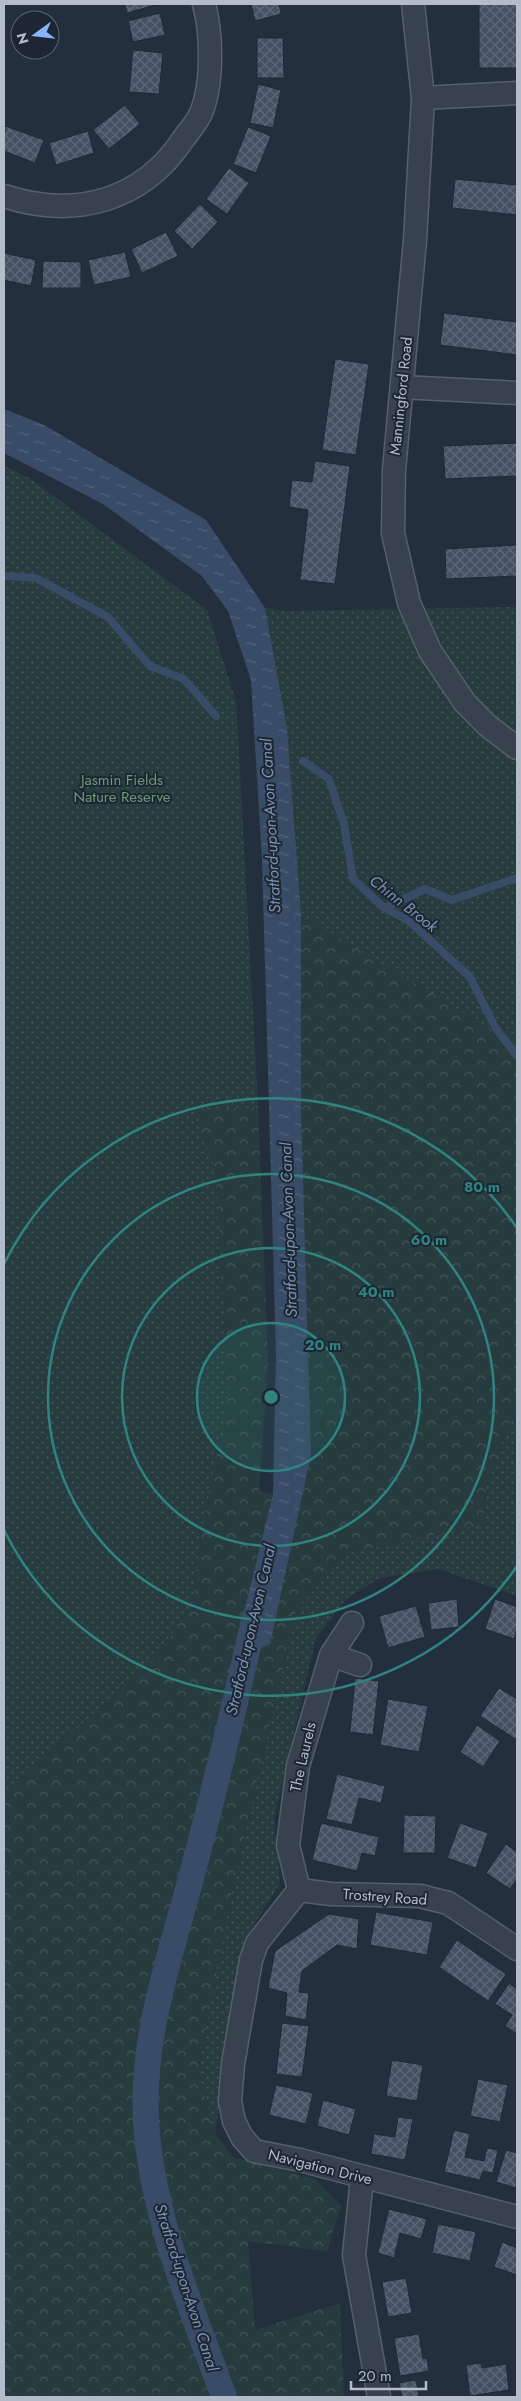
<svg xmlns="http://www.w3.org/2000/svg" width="521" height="2401" font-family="Jost,sans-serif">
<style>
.forest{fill:url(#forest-crowns)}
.park{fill:url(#park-dots)}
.water{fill:url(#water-ripples)}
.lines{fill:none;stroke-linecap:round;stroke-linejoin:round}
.stream{stroke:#394c67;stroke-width:8}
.canal{stroke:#394c67;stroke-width:26}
.building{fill:url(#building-cross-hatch);stroke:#1f2835}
.minor-casing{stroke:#565f6c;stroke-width:25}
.minor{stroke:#38414e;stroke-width:22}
.ring{fill:none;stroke:#308480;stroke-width:2.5}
.labels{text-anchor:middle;stroke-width:4;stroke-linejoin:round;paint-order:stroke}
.street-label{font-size:15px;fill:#b4bcc9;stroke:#1d2633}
.park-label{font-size:15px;fill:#6b9a76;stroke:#1d2633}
.water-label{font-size:16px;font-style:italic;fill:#7c92b1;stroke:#1d2633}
.centre{fill:#308480;stroke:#1d2633;stroke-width:2.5}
.ring-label{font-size:15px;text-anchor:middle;font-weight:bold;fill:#308480;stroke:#1d2633;stroke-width:4;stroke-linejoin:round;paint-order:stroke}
</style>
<defs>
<pattern id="forest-crowns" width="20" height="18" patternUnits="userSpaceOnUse" patternTransform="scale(1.25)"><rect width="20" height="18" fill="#263c3f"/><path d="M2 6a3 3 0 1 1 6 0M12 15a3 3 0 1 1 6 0" fill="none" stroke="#435659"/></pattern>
<pattern id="park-dots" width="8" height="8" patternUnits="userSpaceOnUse" patternTransform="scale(1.25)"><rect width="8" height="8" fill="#263c3f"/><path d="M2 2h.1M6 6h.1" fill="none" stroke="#435659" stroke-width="1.8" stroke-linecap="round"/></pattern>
<pattern id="water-ripples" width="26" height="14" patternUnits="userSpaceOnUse" patternTransform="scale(1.25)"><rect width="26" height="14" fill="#394c67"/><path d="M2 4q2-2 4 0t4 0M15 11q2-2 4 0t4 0" fill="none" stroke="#53647b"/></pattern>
<pattern id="building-cross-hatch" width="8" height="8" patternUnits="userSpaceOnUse" patternTransform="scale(1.25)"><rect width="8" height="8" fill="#455162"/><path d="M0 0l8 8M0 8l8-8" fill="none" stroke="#5d6877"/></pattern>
</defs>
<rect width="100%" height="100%" fill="#242f3e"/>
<path class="forest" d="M4 466 29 478 207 610 236 702 258 1108 268 1360 259 1491 273 1494 233 1660 270 1643 301 1111V914L287 728 265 608 517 839V1404L485 1489 484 1524 344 1554 296 1611 231 1897 198 2071 215 2133 233 2157 315 2179 341 2206 327 2251 248 2241 255 2330 340 2303 344 2397H4V1792L153 1662 193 1602 202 1528 193 1109Z"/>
<path class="park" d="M4 466 29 478 207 610 236 702 258 1108 193 1109 216 1171 228 1397 202 1528 193 1602 153 1662 4 1792Z
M517 607V1045L301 915 287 728 265 608 286 611Z
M517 1404V1596L438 1569 380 1578 346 1599 316 1638 274 1818 280 1884 244 1940 215 2133 198 2071 231 1897 296 1611 344 1554 484 1524 485 1489Z"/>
<path class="water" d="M4 409 44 425 206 520 265 608 287 728 301 915V1111L311 1455 270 1644 232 1661 273 1494 276 1354 262 859 251 680 228 611 202 576 103 504 4 453Z"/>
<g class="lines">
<path class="stream" d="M4 576 36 578 108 617 150 666 184 679 216 716
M303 761 329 779 344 824 353 879 384 908 408 920 470 977 495 1027 517 1056
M384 908 425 889 452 900 517 878"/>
<path class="canal" d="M224 2397C193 2312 156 2226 147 2135 138 2045 170 1957 193 1871 215 1788 235 1704 254 1620"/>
</g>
<path class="building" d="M125 4H159L127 13Z
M251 4H279L281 14 255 21Z
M479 4H517V68H479Z
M160 13 165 35 133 42 128 21Z
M257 38H283L284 78H257Z
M133 50 163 53 159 94 129 92Z
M258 84 281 90 273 128 250 123Z
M125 105 140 124 109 149 93 130Z
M5 126 44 140 35 163 4 151Z
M248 127 271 136 256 173 233 164Z
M88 131 94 153 56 165 49 143Z
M229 168 249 183 227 214 206 199Z
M455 179 517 185V215L452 208Z
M200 204 218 222 192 249 174 231Z
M166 232 178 256 142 273 131 249Z
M125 252 131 277 94 285 88 260Z
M4 253 36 260 31 286 4 280Z
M43 261 81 262V288H42Z
M444 313 517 322V355L440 345Z
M335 359 369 364 356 455 322 450Z
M517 443V476L445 479 443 446Z
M315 461 350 466 335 584 300 580 308 510 289 507 292 480 312 482Z
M517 545V576L446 579 445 549Z
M457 1599 459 1627 431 1630 428 1603Z
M495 1599 517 1607V1628L514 1639 485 1629Z
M416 1606 425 1637 388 1648 379 1616Z
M355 1678 379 1681 373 1735 350 1732Z
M499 1688 517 1699V1740L480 1716Z
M388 1699 428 1706 419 1752 380 1745Z
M477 1725 500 1741 483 1767 460 1752Z
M337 1774 385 1786 381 1803 359 1798 352 1825 326 1819Z
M404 1815 436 1816 435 1853H403Z
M321 1823 379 1837 375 1856 362 1853 357 1871 312 1860Z
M460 1823 488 1833 476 1868 447 1858Z
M506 1844 517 1852V1879L510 1889 486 1873Z
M376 1912 433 1922 427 1955 370 1945Z
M329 1914 359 1919 357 1949 337 1945 302 1971 299 1992 309 1993 306 2020 285 2016 287 1993 268 1988 275 1951Z
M457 1940 506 1974 488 2001 439 1967Z
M509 1983 517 1989V2034L505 2026 512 2015 495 2004Z
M282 2023 309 2026 302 2077 276 2074Z
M392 2060 423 2065 417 2101 386 2096Z
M478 2079 508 2085 500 2122 470 2116Z
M276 2085 313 2093 306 2124 269 2115Z
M323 2100 356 2109 349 2135 317 2126Z
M398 2117 413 2119 405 2160 371 2154 374 2134 395 2137Z
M454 2130 470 2134 465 2157 484 2161 487 2148 498 2150 493 2173 483 2171 480 2180 444 2172Z
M506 2150 517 2153 516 2188 496 2182Z
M389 2209 427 2219 421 2239 400 2233 394 2258 378 2253Z
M438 2224 476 2232 470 2261 432 2253Z
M502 2242 517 2248V2275L494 2267Z
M406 2278 412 2313 388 2317 382 2282Z
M419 2334 423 2359 427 2358 429 2371 400 2376 394 2338Z
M481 2363 482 2368 506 2364 509 2390 470 2396 466 2365Z
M416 2380 419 2397H402L399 2383Z"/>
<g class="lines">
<g class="minor-casing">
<path id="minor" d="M413 4 423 98 415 240 394 470 393 533 409 603 430 651 465 703 488 726 517 748
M423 98 517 93
M4 196C74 219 142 202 184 138 190 130 197 122 201 113 213 84 212 34 204 4
M402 387 517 393
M331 1655 360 1665
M299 1890 257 1943 251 1960 233 2064 230 2101 234 2121 242 2137 254 2151 300 2160 517 2217
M299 1890 288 1845 298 1766 331 1655 352 1623
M299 1890 331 1894 420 1896 448 1903 517 1949
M362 2178 354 2255 379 2397"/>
</g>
<use href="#minor" class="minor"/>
</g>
<circle cx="271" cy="1397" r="74" fill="#308480" fill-opacity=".12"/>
<g class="ring">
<circle cx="271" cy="1397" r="74"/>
<circle cx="271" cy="1397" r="149"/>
<circle cx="271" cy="1397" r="223"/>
<path d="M517 1566A298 298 0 0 1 4 1530M4 1264A298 298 0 0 1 517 1228"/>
</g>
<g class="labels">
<g class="street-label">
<text transform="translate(401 396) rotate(-84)" y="5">Manningford Road</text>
<text transform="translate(303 1757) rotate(-77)" y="5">The Laurels</text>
<text transform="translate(385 1897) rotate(4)" y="5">Trostrey Road</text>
<text transform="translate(320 2167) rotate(14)" y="5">Navigation Drive</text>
</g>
<g class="park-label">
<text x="122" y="785">Jasmin Fields<tspan x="122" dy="17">Nature Reserve</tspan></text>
</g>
<g class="water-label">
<text transform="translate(270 826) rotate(-93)" y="6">Stratford-upon-Avon Canal</text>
<text transform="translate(404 903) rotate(38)" y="6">Chinn Brook</text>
<text transform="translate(288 1230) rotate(-92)" y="6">Stratford-upon-Avon Canal</text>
<text transform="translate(250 1630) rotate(-77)" y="6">Stratford-upon-Avon Canal</text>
<text transform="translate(187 2287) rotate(72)" y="6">Stratford-upon-Avon Canal</text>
</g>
</g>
<circle cx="271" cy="1397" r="8" class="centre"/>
<g class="ring-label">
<text x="482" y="1192">80 m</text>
<text x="429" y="1245">60 m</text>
<text x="376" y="1297">40 m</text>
<text x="323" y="1350">20 m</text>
</g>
<rect width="521" height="2401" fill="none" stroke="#b4bcc9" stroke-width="10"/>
<g transform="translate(35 35) rotate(255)"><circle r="24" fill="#1d2633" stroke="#59626f"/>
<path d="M0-4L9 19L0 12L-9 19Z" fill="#8ab4f8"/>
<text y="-8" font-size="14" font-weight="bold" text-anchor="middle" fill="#b4bcc9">N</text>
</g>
<path d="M351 2381v8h75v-8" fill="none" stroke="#b4bcc9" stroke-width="2.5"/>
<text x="358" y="2381" font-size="15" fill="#b4bcc9" stroke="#1d2633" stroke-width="4" paint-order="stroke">20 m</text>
</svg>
